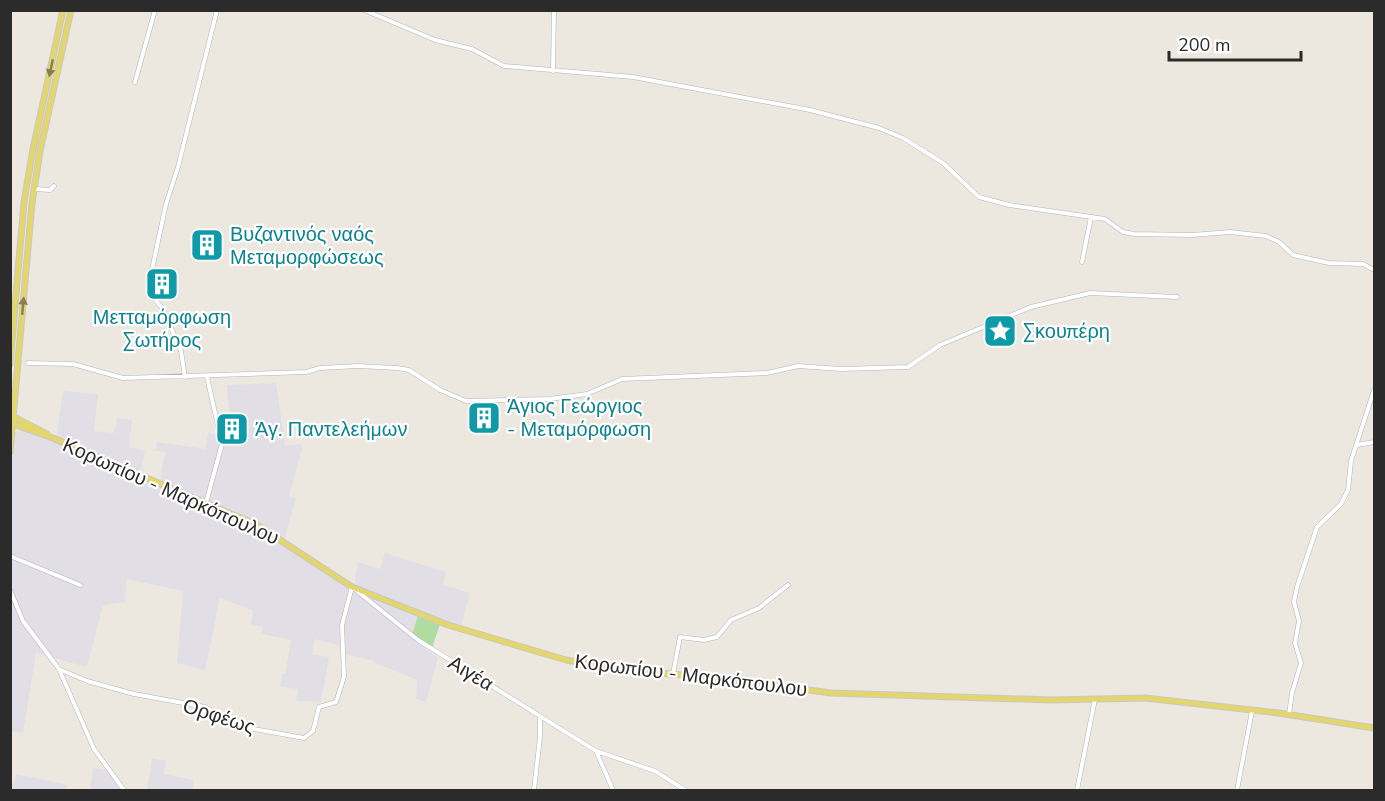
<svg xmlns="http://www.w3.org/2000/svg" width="1385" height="801" font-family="'Nunito Sans',sans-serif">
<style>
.industrial{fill:#e1dfe5}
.green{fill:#aedca1}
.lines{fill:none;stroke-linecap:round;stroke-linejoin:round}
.minor-casing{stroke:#b2b3bd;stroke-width:5}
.primary-casing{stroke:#c8c8c8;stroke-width:7}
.minor{stroke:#fff;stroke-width:4}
.primary{stroke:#e3d66d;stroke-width:5}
.oneway{fill:#87804c}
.labels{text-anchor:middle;stroke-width:4.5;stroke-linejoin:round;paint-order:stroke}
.culture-label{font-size:20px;fill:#0d838f;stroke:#fff;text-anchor:start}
.street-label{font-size:20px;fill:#2b2b2b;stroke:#fff}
</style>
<rect width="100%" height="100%" fill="#ece8df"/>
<path class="industrial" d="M276 383 285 445 301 444 302 450 289 496 296 498 283 545 348 588 355 582 358 562 380 569 385 553 446 572 443 585 470 593 461 627 419 613 411 637 438 658 426 702 416 699 417 680 375 663V661L345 654 338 645 315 639 312 654 329 657 321 702 296 701 298 689 280 687 282 674H285L291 640 262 634 263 627 251 624 253 611 220 598 205 670 177 663 183 591 127 579 125 602 103 605 87 667 36 653 23 733 11 731 10 484 15 432 22 430 56 442 63 391 98 394 94 431 114 433 117 418 132 420 129 447 145 451 140 473 160 481 165 452 155 451 157 442 205 449 208 433 218 434 213 414 229 415 227 385Z
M152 758 166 761 164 774 194 780 193 790H147Z
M93 768 106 770 121 790H90Z
M16 774 68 785 67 790H11V784H14Z"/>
<path class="green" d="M418 616 440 624 432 648 412 634Z"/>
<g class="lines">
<g class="minor-casing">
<path id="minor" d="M364 10 435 40 472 49 504 66 633 77 810 110 879 128 903 138 943 163 979 197 1009 205 1105 219 1123 232 1134 234 1192 235 1230 232 1266 236 1279 242 1293 255 1329 263 1363 264 1374 270
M553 71 554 10
M135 82 155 10
M34 189 50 190 54 186
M1082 262 1091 217
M28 363 73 364 123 378 306 372 320 368 358 366 397 368 409 370 440 390 466 401 549 399 587 394 622 379 767 373 798 366 841 369 908 367 940 345 1031 307 1090 293 1177 297
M185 377 181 351 163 309 152 296 150 279 166 204 178 167 217 10
M1357 445 1374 442
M206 503 222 444 207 377
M10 556 80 585
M10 590 23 621 59 669 87 681 134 694 205 707 243 727 304 738 313 731 319 707 336 702 344 677 342 625 352 587 418 640 596 751 613 790
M59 669 94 749 124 790
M673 674 680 637 704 640 717 637 731 620 759 608 788 585
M1289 714 1292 693 1301 663 1295 643 1299 621 1294 602 1297 587 1317 527 1341 504 1348 490 1351 461 1374 390
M596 751 655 771 685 790
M534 790 540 737V716
M1077 790 1095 699
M1237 790 1252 711"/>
</g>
<g class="primary-casing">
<path id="primary" d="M10 364 24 202 33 149 63 10
M12 416 47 434
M10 423 53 438 257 525 352 587 448 625 566 660 633 671 720 678 831 693 1052 700 1145 698 1279 713 1374 728
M10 452 32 203 40 151 71 10"/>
</g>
<use href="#minor" class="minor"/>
<use href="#primary" class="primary"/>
</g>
<defs><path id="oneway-solid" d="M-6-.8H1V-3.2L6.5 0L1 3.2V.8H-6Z" transform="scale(1.5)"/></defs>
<g class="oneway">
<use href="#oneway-solid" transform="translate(51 68) rotate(102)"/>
<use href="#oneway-solid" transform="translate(23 306) rotate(-85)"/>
</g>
<defs>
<g id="building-square" transform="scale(1.725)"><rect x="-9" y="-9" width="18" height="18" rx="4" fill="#0f9aa8" stroke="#fff"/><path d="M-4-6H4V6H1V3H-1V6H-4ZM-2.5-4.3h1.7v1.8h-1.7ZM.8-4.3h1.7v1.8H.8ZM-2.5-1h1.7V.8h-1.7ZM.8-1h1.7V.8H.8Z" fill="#fff"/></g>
<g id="sight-square" transform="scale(1.725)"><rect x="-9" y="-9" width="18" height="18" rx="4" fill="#0f9aa8" stroke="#fff"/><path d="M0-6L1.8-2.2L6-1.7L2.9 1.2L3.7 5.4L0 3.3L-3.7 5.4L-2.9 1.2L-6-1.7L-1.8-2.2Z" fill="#fff"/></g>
</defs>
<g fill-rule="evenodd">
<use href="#building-square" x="207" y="245"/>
<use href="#building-square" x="162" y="284"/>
<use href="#sight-square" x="1000" y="331"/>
<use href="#building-square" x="484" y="418"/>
<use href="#building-square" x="232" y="429"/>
</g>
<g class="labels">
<g class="culture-label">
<text x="230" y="241">Βυζαντινός ναός<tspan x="230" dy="23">Μεταμορφώσεως</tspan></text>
<text x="162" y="324" text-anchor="middle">Μετταμόρφωση<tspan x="162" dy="23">Σωτήρος</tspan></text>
<text x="1023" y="338">Σκουπέρη</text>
<text x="507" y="413">Άγιος Γεώργιος<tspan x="507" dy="23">- Μεταμόρφωση</tspan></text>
<text x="255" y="436">Άγ. Παντελεήμων</text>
</g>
<g class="street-label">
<text transform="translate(171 491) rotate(24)" y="7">Κορωπίου - Μαρκόπουλου</text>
<text transform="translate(471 673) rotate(31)" y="7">Αιγέα</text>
<text transform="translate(691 675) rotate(7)" y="7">Κορωπίου - Μαρκόπουλου</text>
<text transform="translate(219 716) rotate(18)" y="7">Ορφέως</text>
</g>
</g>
<rect width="1385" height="801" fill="none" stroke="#2b2b2b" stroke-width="24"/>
<path d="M1169 51v9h132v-9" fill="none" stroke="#2b2b2b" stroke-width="3"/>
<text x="1178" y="51" font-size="18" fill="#2b2b2b" stroke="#ffffff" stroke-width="4.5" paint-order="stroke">200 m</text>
</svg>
